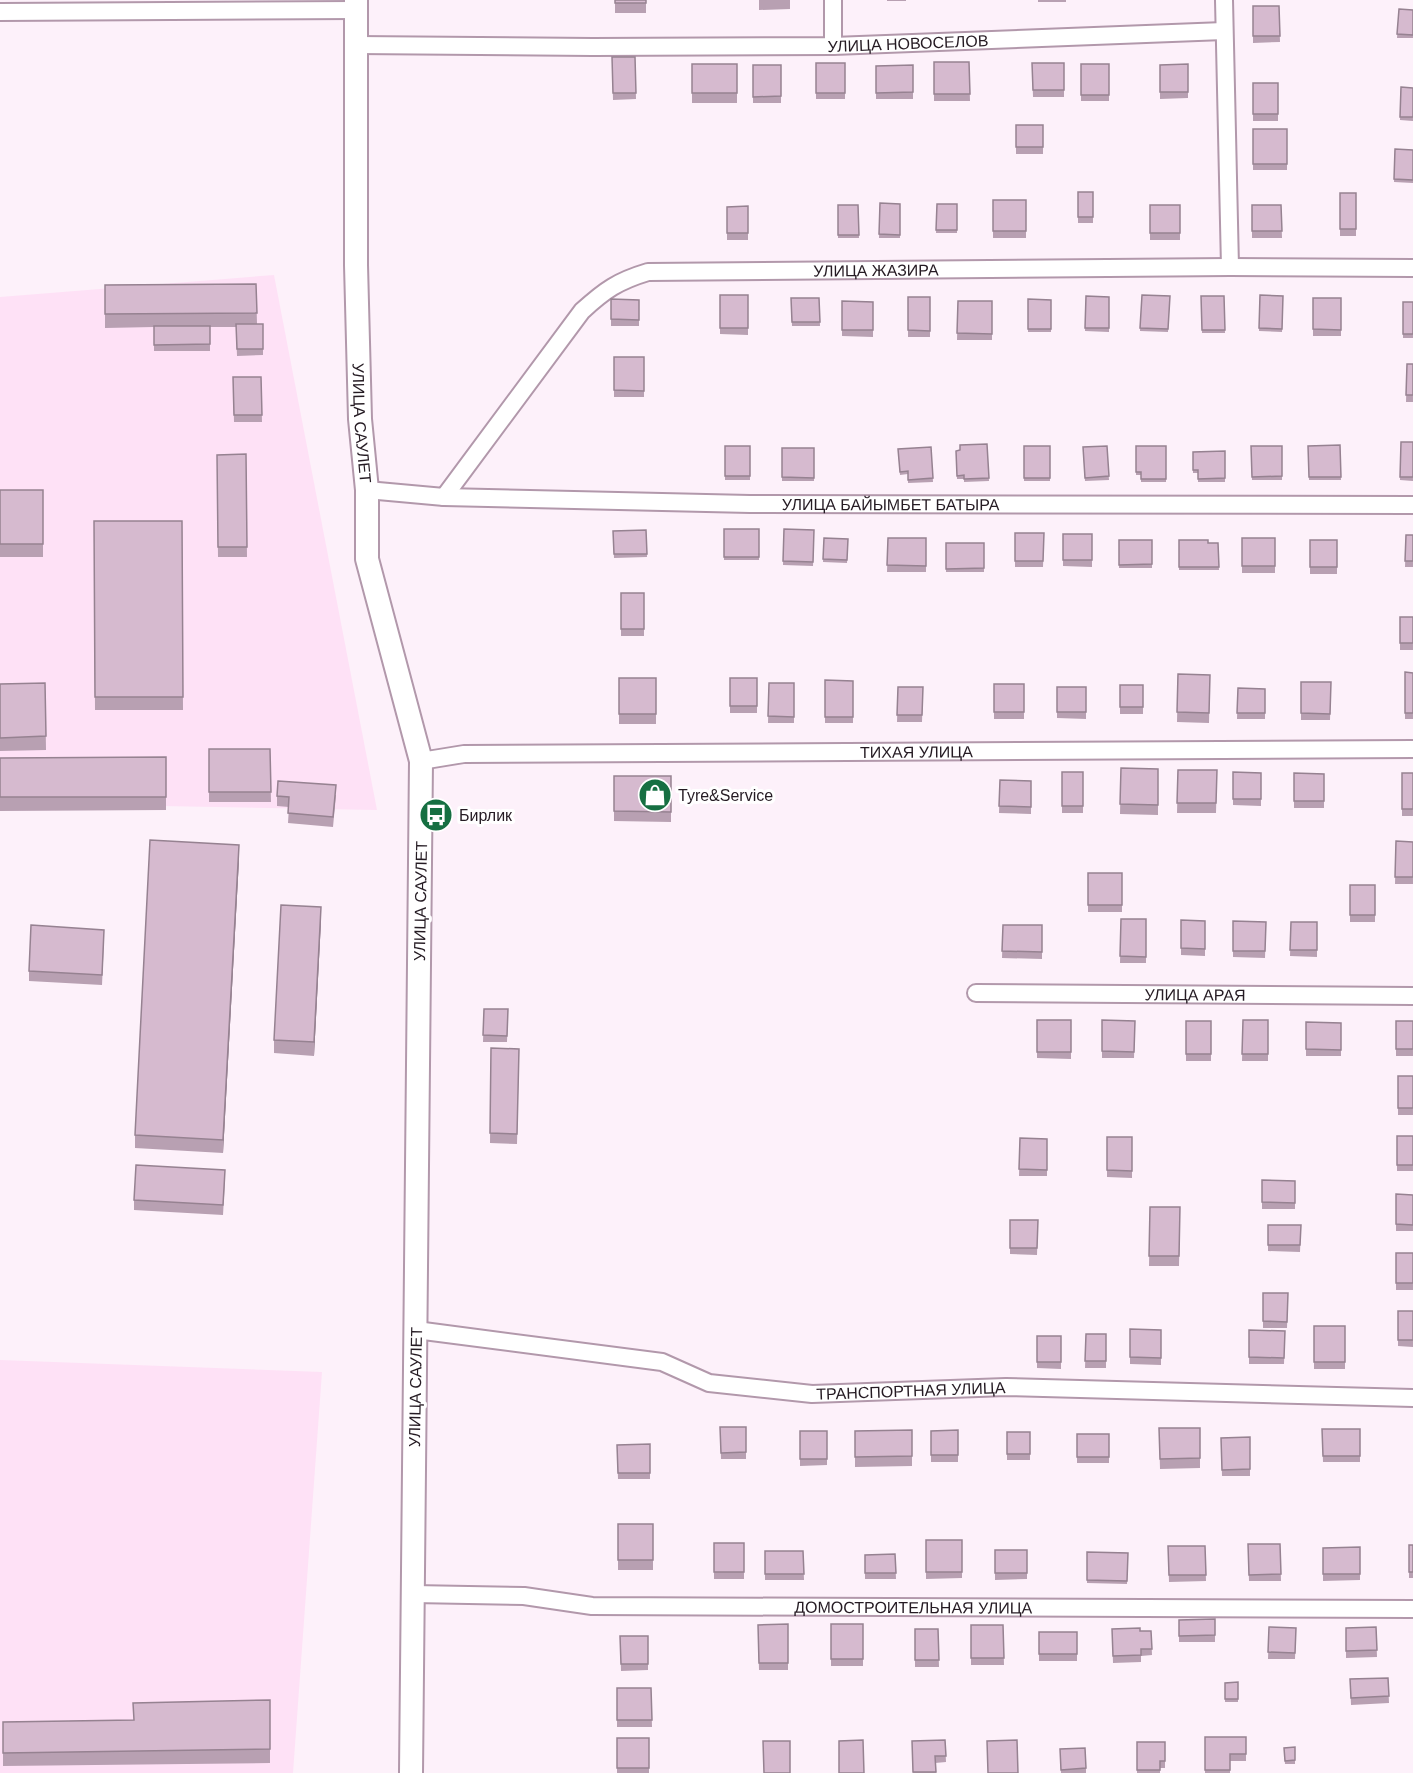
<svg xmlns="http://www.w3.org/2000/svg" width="1413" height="1773" font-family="Arial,sans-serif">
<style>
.built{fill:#fee1f6}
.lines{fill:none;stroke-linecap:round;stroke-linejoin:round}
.street-casing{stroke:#b298ab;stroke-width:20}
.secondary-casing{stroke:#b298ab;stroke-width:26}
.street{stroke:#fff;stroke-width:16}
.secondary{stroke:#fff;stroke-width:22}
.wall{fill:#b8a0b2}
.shaded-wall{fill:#968291}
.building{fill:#d6bacf;stroke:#968291;stroke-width:1.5}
.labels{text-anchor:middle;stroke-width:6;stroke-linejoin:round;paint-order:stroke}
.street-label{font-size:16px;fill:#251b23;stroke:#fff}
.poi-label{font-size:16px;fill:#251b23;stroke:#fff;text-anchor:start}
</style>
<rect width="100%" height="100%" fill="#fdf1fa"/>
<path class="built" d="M274 275 377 810 0 803V297Z
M0 1360 322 1372 293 1773H0Z"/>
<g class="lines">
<g class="street-casing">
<g id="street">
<path d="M833 0V46"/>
<path d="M1224 0 1230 267"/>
<path d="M0 12 356 10"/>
<path id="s1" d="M356 45 593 47 833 46 1224 31"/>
<path id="s2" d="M367 490 444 497 750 504 1413 505"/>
<path id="s3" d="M444 497 582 311C605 290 618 281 648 272L1230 267 1413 268"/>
<path id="s4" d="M421 761 464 754 1413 749"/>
<path id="s5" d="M976 993 1413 996"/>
<path id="s6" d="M416 1330 662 1362 709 1383 812 1394 1006 1387 1413 1398"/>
<path id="s7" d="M413 1594 524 1596 592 1606 1413 1609"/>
</g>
</g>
<g class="secondary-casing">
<g id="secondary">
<path id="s8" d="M356 0V265L360 419 367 490V559L421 761 411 1773"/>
</g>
</g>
<use href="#street" class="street"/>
<use href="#secondary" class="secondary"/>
</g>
<path class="wall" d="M615 0H646V13H615Z
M759 0H790V9L759 10Z
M887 0H906V1H887Z
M1038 0H1066V2H1038Z
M1253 6H1279L1280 42 1253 43Z
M1399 9 1413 10V38H1397Z
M612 57H635L636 99 613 100Z
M934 62H969L970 101H934Z
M816 63H845V99H816Z
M1032 63H1064V97H1033Z
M692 64H737V103H692Z
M1081 64H1109V101H1081Z
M1188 64V98L1160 99V65Z
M753 65H781V103H753Z
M913 65V99H876V66Z
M1253 83H1278V121H1253Z
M1401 87 1413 88V121L1400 120Z
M1016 125H1043V154H1016Z
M1253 129H1287V170H1253Z
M1395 149 1413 150V183L1394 182Z
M1078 192H1093V223H1078Z
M1340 193H1356V236H1340Z
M993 200H1026V238H993Z
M880 203 900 204V238H879Z
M937 204H957V233H936Z
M838 205H858L859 238H838Z
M1150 205H1180V240H1150Z
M1252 205H1281L1282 238H1252Z
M748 206V240H727V207Z
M256 284 257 324H263V355L237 356 236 327H210V351H154V327L105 328V285Z
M720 295H748V335L720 334Z
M1142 295 1170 296 1168 332 1140 331Z
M1260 295 1283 296 1282 332 1259 331Z
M1086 296 1109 297V332L1085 331Z
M1201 296H1224L1225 333H1202Z
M908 297H930V337H908Z
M791 298H819L820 326H792Z
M1313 298H1341V336H1313Z
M611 299 639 300V326H611Z
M1028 299 1051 300V332H1028Z
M842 301 873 302V337L842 336Z
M958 301H992V340H957Z
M1403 302H1413V338H1403Z
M614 357H644V397H614Z
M1407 364H1413V402H1406Z
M233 377H261L262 422H234Z
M1401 442H1413V481L1400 480Z
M987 444 989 481 964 482V479H957L956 451Z
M1340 445 1341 480H1309L1308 446Z
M725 446H750V480H725Z
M1024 446H1050V481H1024Z
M1107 446 1109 480 1085 481 1083 447Z
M1136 446H1166V482H1141V475H1136Z
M1251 446H1282V480H1252Z
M931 447 933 482 908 483V474L900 475 898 449Z
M782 448H814V481H782Z
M1225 451V482H1198V473H1193V452Z
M246 454 247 557H218L217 455Z
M0 490H43V557H0Z
M94 521H182L183 710H95Z
M724 529H759V560H724Z
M784 529 814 530 813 566 783 565Z
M646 530 647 557 614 558 613 531Z
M1015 533H1044L1043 567H1015Z
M1063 534H1092V567L1063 566Z
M1406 535H1413V567H1405Z
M824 538 848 539 847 563 823 562Z
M888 538H926V572H887Z
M1242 538H1275V573H1242Z
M1119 540H1152V568H1119Z
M1179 540 1208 543H1218L1219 570H1179Z
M1310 540H1337V574H1310Z
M946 543H984V572H946Z
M621 593H644V636H621Z
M1400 617H1413V650H1400Z
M1405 672 1413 673V719H1405Z
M1178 674 1210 675 1209 723 1177 722Z
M619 678H656V724H619Z
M730 678H757V713H730Z
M825 680 853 681V723H825Z
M1301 682H1331L1330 720H1301Z
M45 683 46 750 0 751V684Z
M769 683H794V723H768Z
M994 684H1024V719H994Z
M1120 685H1143V714H1120Z
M898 687H923L922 722H897Z
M1057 687H1086V719L1057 718Z
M1238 688 1265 689V719H1237Z
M209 749H270L271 802H209Z
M166 757V810L0 811V758Z
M1121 768 1158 769V815L1120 814Z
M1178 770H1217L1216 813H1177Z
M1062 772H1083V813H1062Z
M1233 772 1261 773V806L1233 805Z
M1294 773 1324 774V808H1294Z
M1402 773H1413V816H1402Z
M614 776H671V822L614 821Z
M1000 780 1031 781V814L999 813Z
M336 795 333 827 288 823 289 807 277 806V796Z
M1396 841 1413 842V884H1395Z
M239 859 223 1153 135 1148V1135Z
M1088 873H1122V912H1088Z
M1350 885H1375V922H1350Z
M1121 919H1146V963H1120Z
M321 920 314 1056 274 1053V1040Z
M1181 920 1205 921V956L1181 955Z
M1233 921 1266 922 1265 958 1233 957Z
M1291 922H1317V957L1290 956Z
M1003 925H1042V959L1002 958Z
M104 940 102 985 29 981V971Z
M484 1009H508L507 1042H483Z
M1037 1020H1071V1059L1037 1058Z
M1102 1020 1135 1021 1134 1058H1102Z
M1243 1020H1268V1061H1242Z
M1186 1021H1211V1061H1186Z
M1396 1021H1413V1056H1396Z
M1306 1022 1341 1023V1056H1306Z
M491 1048 519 1049 517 1144 490 1143Z
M1398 1076H1413V1115H1398Z
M1397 1136H1413V1171H1397Z
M1107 1137H1132V1178L1107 1177Z
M1020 1138 1047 1139V1176H1019Z
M225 1180 223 1215 134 1210V1200Z
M1262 1180 1295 1181V1209H1262Z
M1396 1194 1413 1195V1231H1396Z
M1150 1207H1180L1179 1266H1149Z
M1010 1220H1038L1037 1255 1010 1254Z
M1268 1225H1301L1300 1252 1268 1251Z
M1396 1253H1413V1290H1396Z
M1263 1293H1288L1287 1328H1263Z
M1398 1311H1413V1347L1398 1346Z
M1314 1326H1345V1369H1314Z
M1130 1329 1161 1330V1365L1130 1364Z
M1249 1330 1285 1331 1284 1364H1249Z
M1086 1334H1106V1368H1085Z
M1037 1336H1061V1369L1037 1368Z
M720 1427H746V1459H721Z
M1159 1428H1200V1468L1160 1469Z
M1322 1429H1360V1462H1323Z
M912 1430V1466L855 1467V1431Z
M958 1430V1462H931V1431Z
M800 1431H827V1465L800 1466Z
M1007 1432H1030V1460H1007Z
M1077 1434H1109V1463H1077Z
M1250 1437V1476H1222L1221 1438Z
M650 1444V1479H618L617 1445Z
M618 1524H653V1570H618Z
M926 1540H962V1578L926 1579Z
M714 1543H744V1579H714Z
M1248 1544H1280L1281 1581H1249Z
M1409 1545H1413V1578H1409Z
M1168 1546H1205L1206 1581 1169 1582Z
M1360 1547V1580L1323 1581V1548Z
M995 1550H1027V1579L995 1580Z
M765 1551H803L804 1580H765Z
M1087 1552 1128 1553 1127 1584 1087 1583Z
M895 1554 896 1579H865V1555Z
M1215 1619V1642H1179V1620Z
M788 1624V1670H759L758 1625Z
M831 1624H863V1666H831Z
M971 1625H1003L1004 1665H971Z
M1269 1627 1296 1628 1295 1659H1268Z
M1376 1627 1377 1657 1346 1658V1628Z
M915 1629H938L939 1667H915Z
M1112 1629 1140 1631H1151L1152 1655 1141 1656V1662L1113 1663Z
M1039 1632H1077V1661H1039Z
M620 1636H648V1670L621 1671Z
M1388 1678 1389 1703 1351 1705 1350 1679Z
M1238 1682V1702H1225V1683Z
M617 1688H651L652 1727H617Z
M270 1700V1763L3 1766V1722L133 1720Z
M1205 1737H1246V1761H1230V1773H1205Z
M617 1738H649V1773H617Z
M945 1740 946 1762 935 1763 936 1773H913L912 1741Z
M1137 1742H1165V1768H1160V1773H1137Z
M1295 1747V1764H1285L1284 1748Z
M1060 1756 1086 1768V1773H1061Z"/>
<path class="shaded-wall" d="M239 845V859L223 1153V1140Z
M321 907V920L314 1056V1042Z"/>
<path class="building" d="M615 0H646V3H615Z
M1253 6H1279L1280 36H1253Z
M1399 9 1413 10V35L1397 34Z
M612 57H635L636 93H613Z
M934 62H969L970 94H934Z
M816 63H845V93H816Z
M1032 63H1064V90H1033Z
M692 64H737V93H692Z
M1081 64H1109V95H1081Z
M1188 64V92H1160V65Z
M753 65H781V96L753 97Z
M913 65V92L876 93V66Z
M1253 83H1278V114H1253Z
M1401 87 1413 88V117H1400Z
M1016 125H1043V147H1016Z
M1253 129H1287V164H1253Z
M1395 149 1413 150V180L1394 179Z
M1078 192H1093V217H1078Z
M1340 193H1356V229H1340Z
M993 200H1026V231H993Z
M880 203 900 204V235L879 234Z
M937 204H957V230H936Z
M838 205H858L859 235H838Z
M1150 205H1180V233H1150Z
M1252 205H1281L1282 231H1252Z
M748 206V233H727V207Z
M256 284 257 313 105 314V285Z
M720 295H748V328H720Z
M1142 295 1170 296 1168 329 1140 328Z
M1260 295 1283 296 1282 329 1259 328Z
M1086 296 1109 297V328H1085Z
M1201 296H1224L1225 330H1202Z
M908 297H930V331L908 330Z
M791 298H819L820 322H792Z
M1313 298H1341V330L1313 329Z
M611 299 639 300V320L611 319Z
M1028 299 1051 300V329H1028Z
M842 301 873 302V330H842Z
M958 301H992V334L957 333Z
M1403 302H1413V334H1403Z
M236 324H263V349H237Z
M154 326H210V344L154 345Z
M614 357H644V391L614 390Z
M1407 364H1413V395H1406Z
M233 377H261L262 415H234Z
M1401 442H1413V477H1400Z
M987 444 989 478 964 479V475L957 476 956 451 960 450V445Z
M1340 445 1341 477H1309L1308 446Z
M725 446H750V476H725Z
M1024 446H1050V478H1024Z
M1107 446 1109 476 1085 478 1083 447Z
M1136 446H1166V479H1141V472H1136Z
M1251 446H1282V476L1252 477Z
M931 447 933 478 908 480V471L900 472 898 449Z
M782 448H814V478L782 477Z
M1225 451V478L1198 479V470H1193V452Z
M246 454 247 547H218L217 455Z
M0 490H43V544H0Z
M94 521H182L183 697H95Z
M724 529H759V557H724Z
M784 529 814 530 813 562 783 561Z
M646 530 647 554H614L613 531Z
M1015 533H1044L1043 561H1015Z
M1063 534H1092V560H1063Z
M1406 535H1413V561H1405Z
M824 538 848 539 847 560 823 559Z
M888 538H926V566L887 565Z
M1242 538H1275V566H1242Z
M1119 540H1152V564L1119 565Z
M1179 540H1208V543H1218L1219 567H1179Z
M1310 540H1337V567H1310Z
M946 543H984V568L946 569Z
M621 593H644V629H621Z
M1400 617H1413V643H1400Z
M1405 672 1413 673V713H1405Z
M1178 674 1210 675 1209 713 1177 712Z
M619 678H656V714H619Z
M730 678H757V706H730Z
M825 680 853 681V717H825Z
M1301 682H1331L1330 714 1301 713Z
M45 683 46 736 0 738V684Z
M769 683H794V717L768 716Z
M994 684H1024V712H994Z
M1120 685H1143V707H1120Z
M898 687H923L922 715H897Z
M1057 687H1086V712H1057Z
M1238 688 1265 689V713H1237Z
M209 749H270L271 792H209Z
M166 757V797H0V758Z
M1121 768 1158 769V805L1120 804Z
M1178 770H1217L1216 803H1177Z
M1062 772H1083V806H1062Z
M1233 772 1261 773V799H1233Z
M1294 773 1324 774V801H1294Z
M1402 773H1413V809H1402Z
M614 776H671V812L614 811Z
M1000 780 1031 781V807L999 806Z
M278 781 336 785 333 817 288 813 289 797 277 796Z
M150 840 239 845 223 1140 135 1135Z
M1396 841 1413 842V877H1395Z
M1088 873H1122V905H1088Z
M1350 885H1375V915H1350Z
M281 905 321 907 314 1042 274 1040Z
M1121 919H1146V957L1120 956Z
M1181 920 1205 921V949L1181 948Z
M1233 921 1266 922 1265 951H1233Z
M1291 922H1317V950H1290Z
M31 925 104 930 102 975 29 971Z
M1003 925H1042V952L1002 951Z
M484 1009H508L507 1036 483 1035Z
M1037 1020H1071V1052H1037Z
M1102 1020 1135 1021 1134 1052 1102 1051Z
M1243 1020H1268V1054H1242Z
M1186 1021H1211V1054H1186Z
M1396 1021H1413V1049H1396Z
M1306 1022 1341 1023V1050L1306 1049Z
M491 1048 519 1049 517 1134 490 1133Z
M1398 1076H1413V1108H1398Z
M1397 1136H1413V1165H1397Z
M1107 1137H1132V1171L1107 1170Z
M1020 1138 1047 1139V1170L1019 1169Z
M136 1165 225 1170 223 1205 134 1200Z
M1262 1180 1295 1181V1203L1262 1202Z
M1396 1194 1413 1195V1225L1396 1224Z
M1150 1207H1180L1179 1256H1149Z
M1010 1220H1038L1037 1248H1010Z
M1268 1225H1301L1300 1245H1268Z
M1396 1253H1413V1283H1396Z
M1263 1293H1288L1287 1322 1263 1321Z
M1398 1311H1413V1340H1398Z
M1314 1326H1345V1362H1314Z
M1130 1329 1161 1330V1358L1130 1357Z
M1249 1330 1285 1331 1284 1358 1249 1357Z
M1086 1334H1106V1361H1085Z
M1037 1336H1061V1362H1037Z
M720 1427H746V1452L721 1453Z
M1159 1428H1200V1458L1160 1459Z
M1322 1429H1360V1456H1323Z
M912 1430V1456L855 1457V1431Z
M958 1430V1455H931V1431Z
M800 1431H827V1459H800Z
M1007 1432H1030V1454H1007Z
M1077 1434H1109V1457H1077Z
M1250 1437V1469L1222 1470 1221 1438Z
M650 1444V1473H618L617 1445Z
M618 1524H653V1560H618Z
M926 1540H962V1572H926Z
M714 1543H744V1572H714Z
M1248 1544H1280L1281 1574 1249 1575Z
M1409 1545H1413V1572H1409Z
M1168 1546H1205L1206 1575H1169Z
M1360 1547V1574H1323V1548Z
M995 1550H1027V1573H995Z
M765 1551H803L804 1574H765Z
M1087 1552 1128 1553 1127 1581 1087 1580Z
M895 1554 896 1573H865V1555Z
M1215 1619V1635L1179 1636V1620Z
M788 1624V1663H759L758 1625Z
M831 1624H863V1659H831Z
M971 1625H1003L1004 1658H971Z
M1269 1627 1296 1628 1295 1653 1268 1652Z
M1376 1627 1377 1650 1346 1651V1628Z
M1140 1628V1631H1151L1152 1649H1141V1655L1113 1656 1112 1629Z
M915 1629H938L939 1660H915Z
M1039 1632H1077V1654H1039Z
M620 1636H648V1664H621Z
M1388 1678 1389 1696 1351 1698 1350 1679Z
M1238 1682V1699H1225V1683Z
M617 1688H651L652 1720H617Z
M270 1700V1749L3 1753V1722L134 1720 133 1703Z
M1205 1737H1246V1754H1230V1770H1205Z
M617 1738H649V1768H617Z
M863 1740 864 1773H839V1741Z
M945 1740 946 1756H935L936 1772H913L912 1741Z
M1017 1740 1018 1773H988L987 1741Z
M763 1741H790V1773H764Z
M1137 1742H1165V1761H1160V1770H1137Z
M1295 1747V1760L1285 1761 1284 1748Z
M1085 1748 1086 1768 1061 1770 1060 1749Z"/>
<defs>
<g id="shop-disc" transform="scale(1.725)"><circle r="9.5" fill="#166f42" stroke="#fff"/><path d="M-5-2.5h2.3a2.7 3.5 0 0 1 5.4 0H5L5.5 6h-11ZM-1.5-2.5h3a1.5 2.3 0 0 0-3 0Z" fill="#fff"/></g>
<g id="bus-disc" transform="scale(1.725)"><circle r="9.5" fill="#166f42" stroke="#fff"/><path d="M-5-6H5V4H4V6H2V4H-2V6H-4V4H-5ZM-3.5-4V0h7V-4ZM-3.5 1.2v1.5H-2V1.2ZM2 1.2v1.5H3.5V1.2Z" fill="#fff"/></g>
</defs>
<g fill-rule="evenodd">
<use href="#shop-disc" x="655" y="795"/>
<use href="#bus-disc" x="436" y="815"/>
</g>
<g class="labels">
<g class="street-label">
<text dy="6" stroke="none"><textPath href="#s1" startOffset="552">УЛИЦА НОВОСЕЛОВ</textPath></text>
<text dy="6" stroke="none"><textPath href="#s3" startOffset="537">УЛИЦА ЖАЗИРА</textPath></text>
<text dy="6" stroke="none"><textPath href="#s8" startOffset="423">УЛИЦА САУЛЕТ</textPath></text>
<text dy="6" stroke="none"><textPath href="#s2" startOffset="524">УЛИЦА БАЙЫМБЕТ БАТЫРА</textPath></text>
<text dy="6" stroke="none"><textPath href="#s4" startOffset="496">ТИХАЯ УЛИЦА</textPath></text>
<text transform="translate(420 901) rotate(-89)" y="6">УЛИЦА САУЛЕТ</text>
<text dy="6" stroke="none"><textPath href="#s5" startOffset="219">УЛИЦА АРАЯ</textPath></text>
<text transform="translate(415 1387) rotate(-89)" y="6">УЛИЦА САУЛЕТ</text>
<text dy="6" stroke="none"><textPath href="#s6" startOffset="502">ТРАНСПОРТНАЯ УЛИЦА</textPath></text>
<text dy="6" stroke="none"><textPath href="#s7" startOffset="501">ДОМОСТРОИТЕЛЬНАЯ УЛИЦА</textPath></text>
</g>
<g class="poi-label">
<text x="678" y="801">Tyre&amp;Service</text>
<text x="459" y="821">Бирлик</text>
</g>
</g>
</svg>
